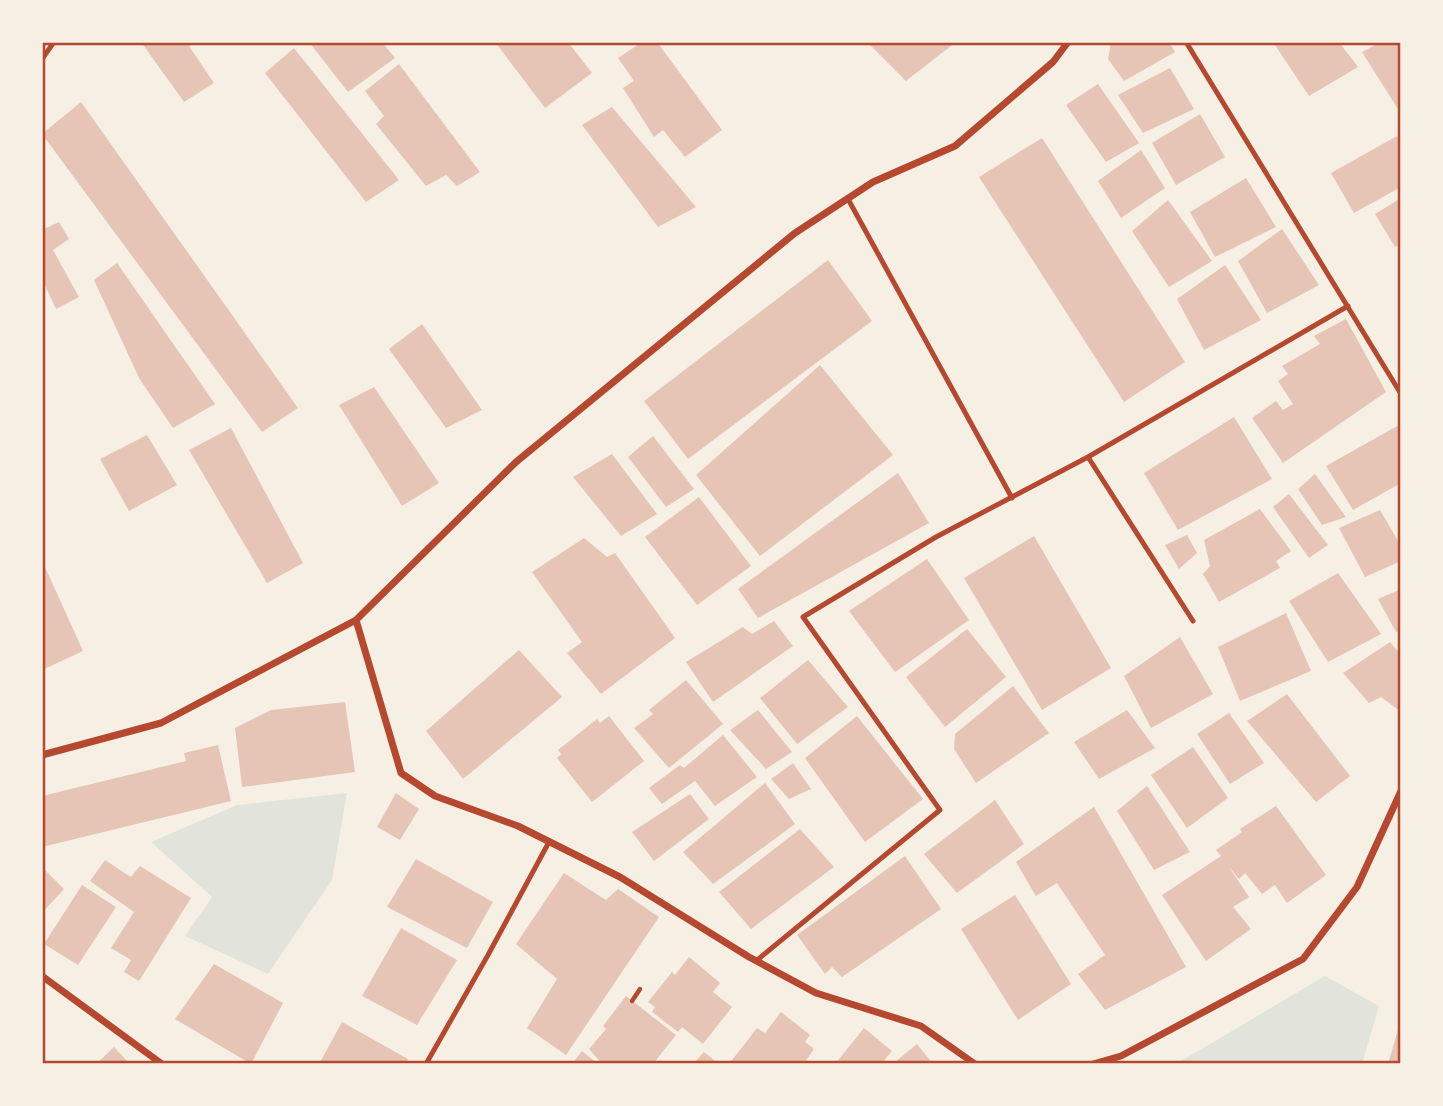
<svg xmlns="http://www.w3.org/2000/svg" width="1443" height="1106" font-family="'DM Sans',sans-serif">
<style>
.green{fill:#e2e4dc}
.building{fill:#e6c5b7}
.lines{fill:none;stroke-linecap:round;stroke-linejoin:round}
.path{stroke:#b5482f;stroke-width:4.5}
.service{stroke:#b5482f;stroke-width:5}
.minor{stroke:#b5482f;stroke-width:7}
.neatline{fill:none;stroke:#b5482f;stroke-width:2.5}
</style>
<rect width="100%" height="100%" fill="#f6efe4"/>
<path class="green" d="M347 793 332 880 268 974 185 936 212 897 151 842 237 805Z
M1325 976 1379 1006 1362 1064H1176Z"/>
<path class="building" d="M141 42H198L189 46 214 83 184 102Z
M309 42H382L395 58 348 92Z
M495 42H568L592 73 545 108Z
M642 42H657L722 130 685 157 663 130 654 137 623 88 634 81 618 58Z
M867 42H956L906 81Z
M1111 42H1169L1175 52 1124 81 1108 59Z
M1273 42H1339L1358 67 1309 96Z
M1381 42H1401V114L1362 52Z
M294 48 399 180 366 202 265 73Z
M399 64 480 172 457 186 446 175 426 186 376 124 384 116 365 91Z
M1170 68 1194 109 1143 133 1118 95Z
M1098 84 1139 143 1106 162 1066 105Z
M81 102 298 408 262 432 42 134Z
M612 107 696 207 658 227 582 125Z
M1200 114 1225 157 1176 185 1152 143Z
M1397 136 1401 143V187L1354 213 1331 173Z
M1042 138 1185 362 1124 402 979 177Z
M1141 150 1165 188 1121 218 1098 181Z
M1246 178 1276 227 1215 257 1190 212Z
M1401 198V244L1395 247 1375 214Z
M1168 200 1212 261 1169 287 1132 231Z
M59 222 69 239 53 250 79 297 56 309 42 279V225L44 229Z
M1282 229 1319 285 1267 313 1238 261Z
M828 260 872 321 688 459 644 401Z
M117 263 215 404 173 428 139 378 94 280Z
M1225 265 1261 320 1204 350 1177 299Z
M1346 319 1386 392 1283 463 1252 418 1276 401 1283 410 1293 404 1278 381 1288 374 1282 366 1320 344 1314 336Z
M422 324 482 410 446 428 389 349Z
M820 365 893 455 760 556 696 475Z
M374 387 439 483 402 506 339 405Z
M1234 417 1272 479 1178 530 1144 473Z
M1399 425 1401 428V483L1353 510 1326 466Z
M231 428 303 563 267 583 189 450Z
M147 435 177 485 129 511 100 459Z
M653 436 694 489 666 507 628 457Z
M612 454 657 514 621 536 573 477Z
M898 473 929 523 758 618 738 589Z
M1315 474 1346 517 1322 525 1298 489Z
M1289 494 1328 545 1309 558 1273 507Z
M699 497 751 566 697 605 645 537Z
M1260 509 1291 551 1276 561 1280 568 1219 602 1203 574 1210 566 1204 540Z
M1380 510 1401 546V561L1365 577 1339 528Z
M1187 535 1197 553 1179 569 1165 545Z
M1034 536 1111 668 1042 710 964 578Z
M584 538 607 557 615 553 675 638 601 694 567 653 582 642 532 572Z
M927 559 969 620 895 672 849 611Z
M45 567 83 651 42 670V568Z
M1338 573 1381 634 1328 662 1289 601Z
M1401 589V630L1396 632 1378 599Z
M1286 613 1311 671 1240 701 1218 647Z
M774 621 793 646 713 702 686 662 743 627 752 634Z
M967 629 1006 677 945 727 906 677Z
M1180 637 1213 694 1151 728 1124 676Z
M1390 642 1401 655V712L1381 697 1369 703 1343 673Z
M519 650 562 697 463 779 426 731Z
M808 660 848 707 797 744 760 698Z
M686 680 723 724 669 768 634 728 653 714 649 710Z
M1013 686 1049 733 976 783 954 749 955 734Z
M1287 694 1350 776 1316 802 1247 721Z
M345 702 355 772 242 787 235 728 271 710Z
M758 710 792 752 766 769 730 730Z
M1127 710 1155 748 1099 779 1074 742Z
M1229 713 1264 763 1230 784 1197 734Z
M609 716 644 761 592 802 557 758 561 754 558 750 597 719 600 723Z
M857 716 923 799 865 842 805 758Z
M723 735 757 777 715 806 695 781 662 804 649 788 680 765 684 768Z
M218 745 231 801 42 847V796L186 761 184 753Z
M1193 747 1228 798 1187 828 1151 775Z
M793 763 811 789 789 799 771 779Z
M765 783 795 824 713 884 683 852Z
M1147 786 1190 852 1154 870 1117 811Z
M396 793 419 809 400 840 377 827Z
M690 794 709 819 654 861 632 832Z
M995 800 1024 844 957 893 924 854Z
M1276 806 1326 875 1287 903 1275 885 1262 894 1245 873 1239 879 1229 867 1249 897 1233 907 1251 929 1206 961 1162 895 1221 856 1216 850 1242 832 1240 829Z
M1094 807 1186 967 1105 1010 1078 974 1105 955 1057 883 1036 896 1016 862Z
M800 829 834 867 751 929 719 892Z
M905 856 941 909 842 977 832 967 825 974 797 935Z
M416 859 493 902 467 948 387 907Z
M105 860 131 877 140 866 191 898 139 981 124 972 131 960 111 948 134 912 90 881Z
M42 867 64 889 42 913Z
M564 873 606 900 618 889 659 917 566 1055 527 1028 557 979 516 944Z
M82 885 116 907 78 965 44 944Z
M1015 895 1071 984 1018 1020 961 929Z
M401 928 457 960 417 1025 362 996Z
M689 957 720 983 713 992 732 1007 703 1044 682 1027 678 1032 652 1012 655 1007 648 1002 672 972 675 975Z
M214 964 283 1003 251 1064 175 1019Z
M626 996 676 1035 653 1064H602L589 1049 606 1029 603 1026Z
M781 1012 810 1035 805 1042 814 1049 805 1062 807 1064H729L757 1028 765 1033Z
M342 1022 408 1059 406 1064H319Z
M1400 1023 1401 1064H1388Z
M864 1028 892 1051 881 1064H835Z
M917 1044 933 1064H897L895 1062Z
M114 1047 130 1064H96Z
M582 1051 598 1064H572Z
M704 1052 719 1064H693Z"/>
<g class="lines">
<path class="path" d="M632 1001 640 989"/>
<path class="service" d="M1186 42 1401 394
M42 59 54 42
M848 199 1012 498
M1088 457 1348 306
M756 961 940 810 803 617 936 537 1088 457 1193 621
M426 1064 488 955 549 842"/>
<path class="minor" d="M356 620 401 773 435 796 518 826 620 877 749 957 816 993 921 1026 975 1064
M42 755 161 723 356 620 516 462 795 233 873 182 955 146 1053 62 1068 42
M42 976 162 1064
M1093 1064 1121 1056 1303 959 1357 887 1401 791"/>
</g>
<rect width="1443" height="1106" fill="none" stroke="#f6efe4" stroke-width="88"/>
<rect x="44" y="44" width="1355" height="1018" class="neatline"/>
</svg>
